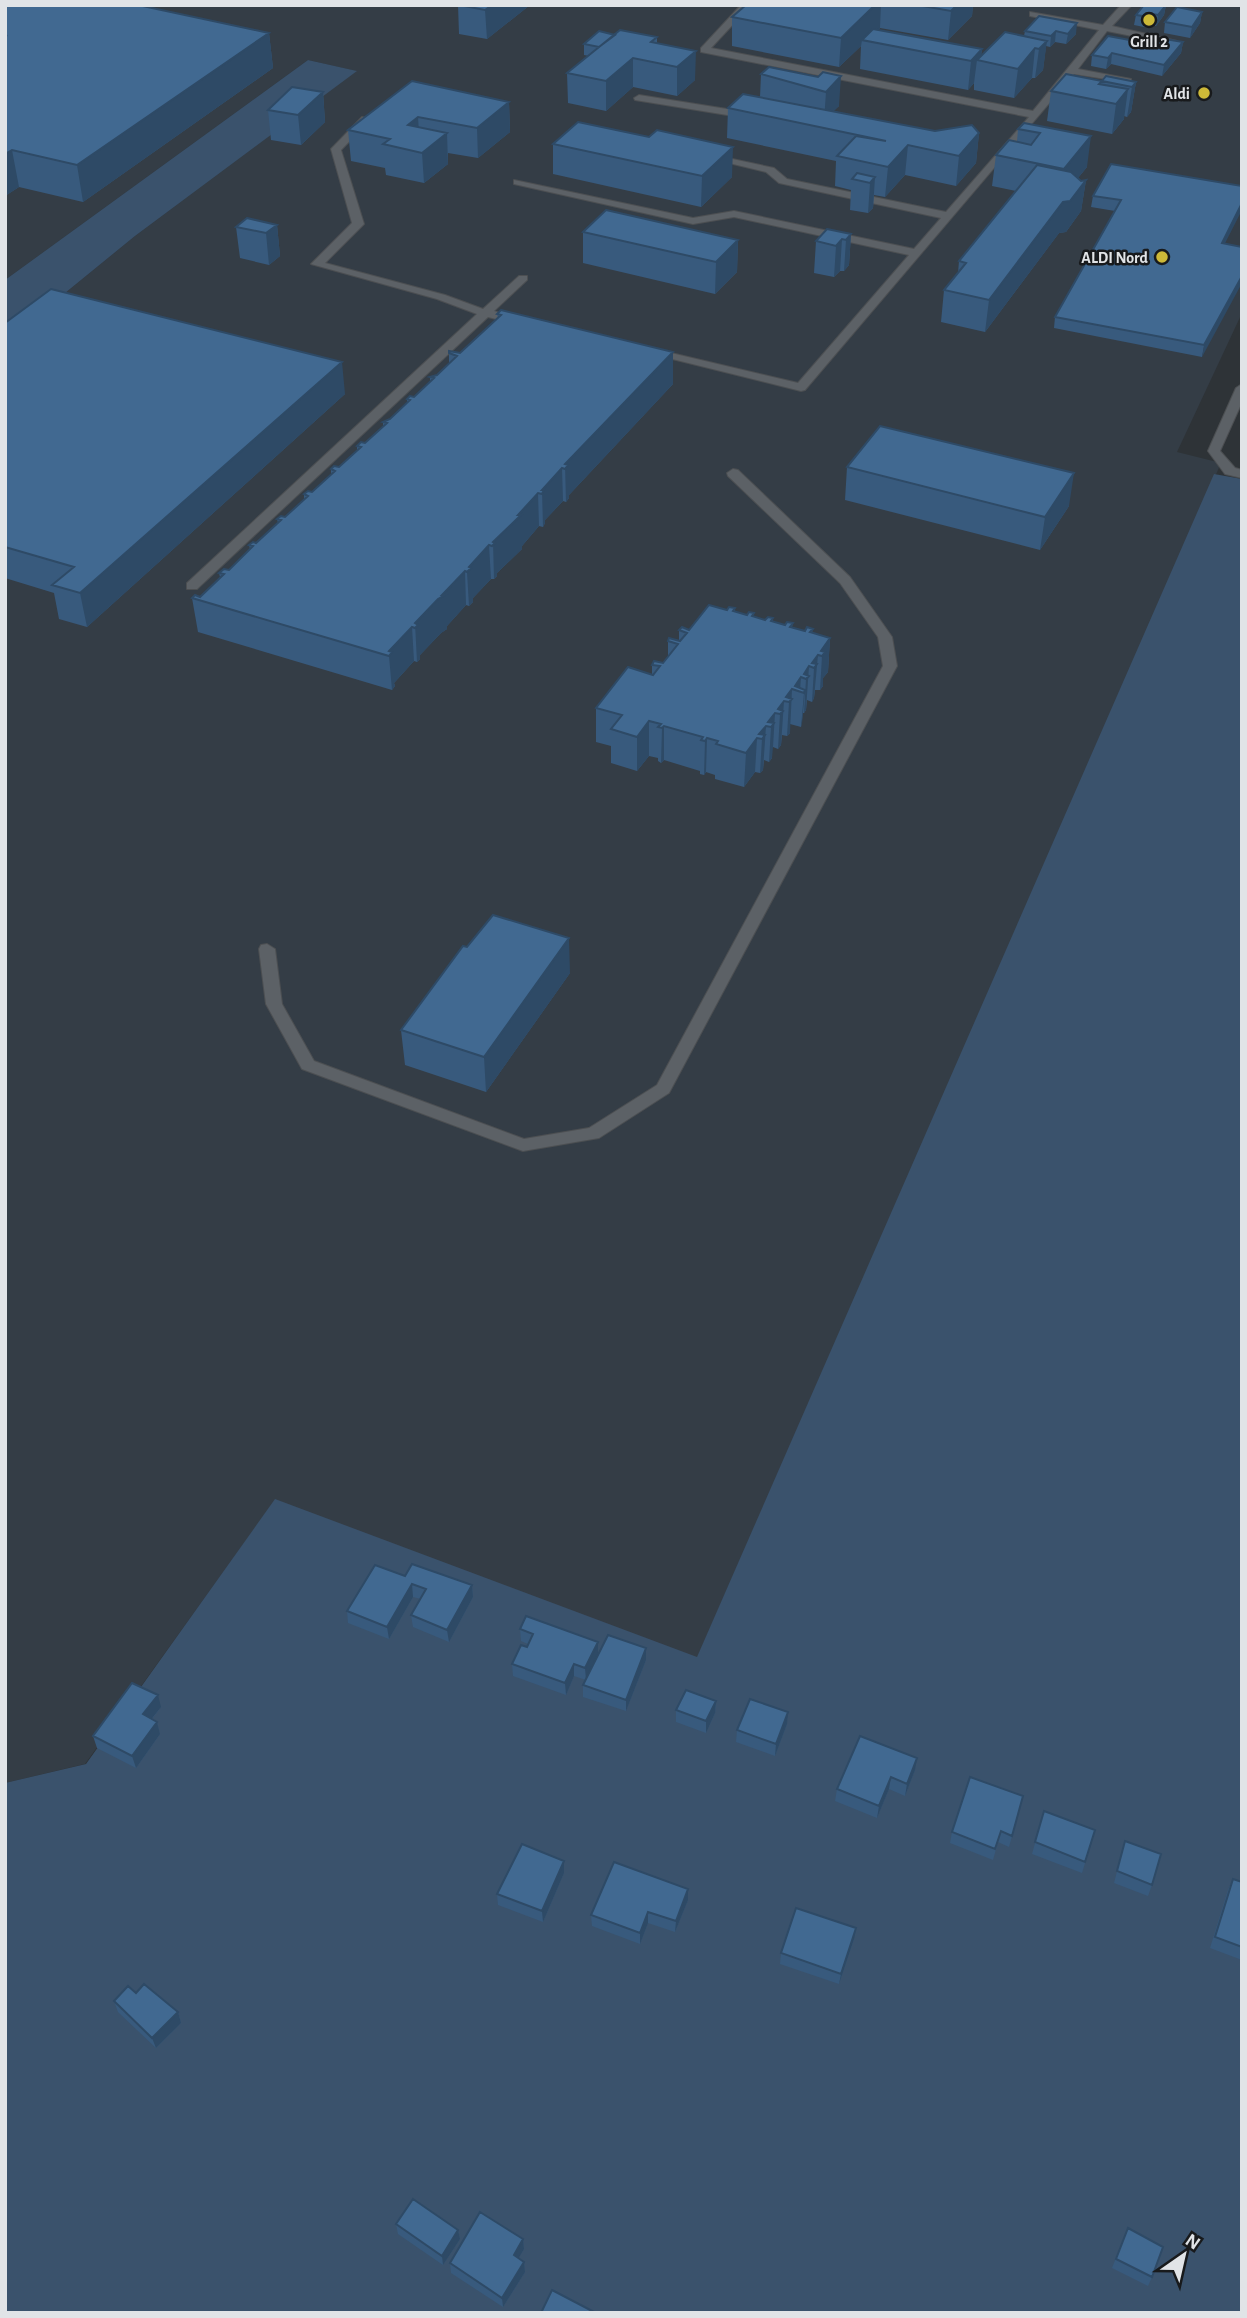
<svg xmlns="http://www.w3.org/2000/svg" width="1247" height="2318" font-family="'Alegreya Sans',sans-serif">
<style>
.built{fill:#343d46}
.green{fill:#3a526c}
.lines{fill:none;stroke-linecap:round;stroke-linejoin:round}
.service-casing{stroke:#4c4f52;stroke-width:2}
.service{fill:#5c6166;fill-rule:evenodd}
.wall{fill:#385a7d}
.shaded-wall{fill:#2e4a66}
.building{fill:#416991;stroke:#2e4a66;stroke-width:2}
.poi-dot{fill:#cdb938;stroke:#181a1c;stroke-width:2.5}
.labels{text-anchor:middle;stroke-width:5;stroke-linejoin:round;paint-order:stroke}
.far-poi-label{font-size:16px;font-weight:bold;fill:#e1e4e7;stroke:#181a1c;text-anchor:end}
</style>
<rect width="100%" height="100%" fill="#2e3337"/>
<path class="built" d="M5 5H1242V313L1177 452 1221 463 697 1658 275 1500 85 1764 5 1783V342L135 236 356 71 308 60 5 280Z"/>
<path class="green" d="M308 60 357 71 135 236 5 342V280Z
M1214 474 1242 479V2313H5V1783L86 1764 275 1499 697 1657Z"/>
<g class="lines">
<g class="service-casing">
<path id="service" d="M741 5H751L711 48 1033 111 1099 30 1030 16V12L1103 25 1121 5H1132L1112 26 1177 41 1172 44 1107 31 1078 69 1131 79V83L1074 74 805 390 801 391 644 352 650 348 798 383 909 255 734 217 693 224 514 184V180L693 218 734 211 914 249 941 218 779 183 766 172 704 157 709 154 774 168 787 179 946 212 1029 117 701 52V48Z
M639 95 752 113 757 116 752 119 635 100 634 98Z
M362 117 371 119 341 150 364 224 325 263 445 295 483 309 519 276H527V280L494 311 526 321 520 325 488 317 197 589H187V583L477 314 437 299 311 264 352 223 331 149Z
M1242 384V402L1220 451 1235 468 1242 470V478L1225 474 1208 451 1236 388Z
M733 469 738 470 850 577 892 637 897 666 669 1093 599 1138 523 1151 302 1069 266 1004 259 949 261 945 267 944 275 949 282 1004 314 1061 524 1139 589 1128 657 1085 883 666 878 637 840 583 728 476 727 473Z"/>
</g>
<use href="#service" class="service"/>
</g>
<path class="wall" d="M5 5 269 33 273 68 83 202 19 187 5 196Z
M458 5H530L487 39 459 34Z
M746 5H973L972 16 948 40 880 28 878 30 982 49 981 56 1024 36 1025 31 1039 16 1076 34 1066 44 1055 42 1050 47 1046 46 1043 70 1035 78H1032L1014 98 974 90V83L968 90 860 69 861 46 839 67 732 46V17Z
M1166 5 1164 15 1156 26 1151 25 1149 28 1134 25 1136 15Z
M1202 12 1200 23 1190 38 1164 33 1165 22Z
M615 35 657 37V43L695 80 677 96 633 87 606 111 568 103 567 73 589 56 584 55V44Z
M1183 42 1181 53 1162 76 1111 64 1106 69 1091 66 1092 55 1146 46Z
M761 74 818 77 839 106 833 111 935 131 979 133 976 163 956 186 905 175 885 197 874 195 873 208 868 213 850 210 851 190 835 186 836 161 727 138 728 108 760 97Z
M412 81 509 102 510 132 478 158 448 153V164L424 183 386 175 385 168 351 161 348 130Z
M1102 81 1136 82 1131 112 1127 117 1124 116V119L1112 134 1047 121 1051 91Z
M323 92 325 122 301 145 271 140 268 110Z
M1024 123 1087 167 1078 178 1081 181 1086 180 1081 211 1066 232 1059 233 985 332 941 322 944 290 958 273 959 261 1016 191 992 186 996 155 1017 142 1018 129Z
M553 144 732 177 701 207 553 174Z
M1111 164 1225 244 1202 357 1054 328 1055 317 1115 211 1091 207 1093 196Z
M277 225 280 256 269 265 240 258 236 227Z
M583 232 738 240 737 272 715 294 583 263Z
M851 234 849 265 844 271H840L834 277 814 273 816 241Z
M497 314 673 384 569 495V498L566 502 563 501 545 520V523L543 527 539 526 522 546V549L497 573V576L494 579H491L473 598V602L469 606 466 605 447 626V629L441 633 420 655V659L417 662 414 661 394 683 395 686 392 690 198 632 192 598 200 597 220 577 219 573 229 570 250 549 249 545 256 543 278 523 277 519 285 517 304 499V494L312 492 331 474V469L339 467 357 450V446L365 443 383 426V422L390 419 407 403V399L414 397 430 381V377L437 375 449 364V353H460L498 318Z
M5 323 345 394 87 627 59 619 54 593 5 578Z
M847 467 1069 506 1040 550 845 500Z
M735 608V612L765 620 773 618V622L785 625 793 623 792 627 805 631 813 629 812 633 830 638 828 672 823 678V686L820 690H815L814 698 812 702 807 700 806 710 804 713H803L801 727 790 724V733L787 736 782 735 781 745 778 749 773 747 772 748V758L769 762 764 760 763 770 760 773 755 772 744 787 715 779V775L706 772 704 775 700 774V771L664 760 661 763 658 761V758L649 756 637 771 611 763V746L596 742V708L652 675V665L663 663 668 657V641H679V630H689L727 610Z
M570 973 486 1092 405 1065 401 1030Z
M405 1576 472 1585 473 1597 449 1642 413 1627 411 1615 421 1599 413 1597 389 1639 348 1623 347 1611Z
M520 1629 598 1642 586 1680 574 1676 566 1695 513 1676 512 1664 528 1644 521 1641Z
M646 1660 626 1711 583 1697V1685Z
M716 1701 715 1713 706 1733 676 1722V1710Z
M161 1707 152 1719 157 1722 160 1734 136 1768 97 1748 93 1736Z
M787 1724 775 1756 736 1742 737 1730Z
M915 1770 905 1796 889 1789 877 1818 835 1801 837 1789Z
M1023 1796 1009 1847 998 1842 993 1860 950 1843 952 1832Z
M1044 1811 1095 1830 1082 1873 1032 1854Z
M1125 1841 1152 1885 1148 1896 1114 1883Z
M564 1873 543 1922 498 1905 497 1894Z
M1233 1879 1242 1882V1960L1210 1948 1228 1890Z
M688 1900 675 1932 648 1923 640 1944 592 1926 591 1915Z
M854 1939 839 1984 780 1964 781 1953Z
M136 1993 178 2012 181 2023 156 2048 118 2012 114 2001Z
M396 2224 458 2230 460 2239 443 2265 398 2234Z
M1128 2228 1152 2277 1148 2286 1112 2268Z
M523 2239 524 2249 518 2258 524 2262 525 2272 503 2307 451 2273 450 2263Z"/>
<path class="shaded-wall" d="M492 5H530L487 39 485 10Z
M875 5H881L880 28 866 41 862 40 861 46 839 67 841 38Z
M957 5H973L972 16 948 40 951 11Z
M1166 5 1164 15 1156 26 1158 15Z
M1202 12 1200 23 1190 38 1192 27Z
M1153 14 1151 25 1149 28 1150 17Z
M1077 23 1076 34 1066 44 1068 34Z
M1056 31 1055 42 1050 47 1051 36Z
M269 33 273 68 83 202 77 165Z
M1047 41 1043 70 1035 78 1039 49Z
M1183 42 1181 53 1162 76 1164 65Z
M1035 48 1032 78 1014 98 1018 69Z
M982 49 980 61 977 60 974 83 968 90 971 61Z
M696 51 695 80 677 96V67Z
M1112 53 1111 64 1106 69 1108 58Z
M633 58V87L606 111V81Z
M841 76 839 106 824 121 826 92Z
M1136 82 1131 112 1127 117 1132 87Z
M1128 89 1124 119 1112 134 1116 104Z
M323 92 325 122 301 145 298 115Z
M509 102 510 132 478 158 477 128Z
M418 117 420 147 408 125Z
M447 133 448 164 424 183 422 153Z
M979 133 976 163 956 186 959 156Z
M1091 136 1087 167 1060 200 1064 169Z
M908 145 905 175 885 197 888 167Z
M733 147 732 177 701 207 702 176Z
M12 150 19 187 5 196V154Z
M875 177 873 208 868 213 870 183Z
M1086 180 1081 211 1066 232 1059 233 985 332 989 300 1063 202Z
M1242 203V210L1219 255 1222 243Z
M277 225 280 256 269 265 266 233Z
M851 234 849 265 844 271 846 240Z
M842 239 840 271 834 277 836 246Z
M738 240 737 272 715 294 716 262Z
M1242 276V283L1202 357 1204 345Z
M673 352V384L569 495V498L566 502 565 464Z
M342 362 345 394 87 627 80 593Z
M562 468 563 501 545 520V523L543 527 542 490Z
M1074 473 1069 506 1040 550 1045 517Z
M538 493 539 526 522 546V549L497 573V576L494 579 493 542Z
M489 545 491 579 473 598V602L469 606 467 572 469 567Z
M465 571 466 605 447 626V629L441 633 420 655V659L417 662 415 623Z
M412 627 414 661 394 683 395 686 392 690 389 656V651Z
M830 638 828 672 823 678V686L820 690 822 656 821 651Z
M818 655 814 698 812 702 814 668 812 663Z
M809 666 806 710 804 713 806 679 804 674Z
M801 677 800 692 795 686Z
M792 689 790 733 787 736 789 702 786 697Z
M805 690 802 724 801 727 804 693Z
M784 701 781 745 778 749 780 714 778 709Z
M775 713 773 747 772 758 769 762 771 727 768 722Z
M649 721V756L637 771V737Z
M664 726V760L661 763 662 728Z
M766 726 763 770 760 773 762 739 759 734Z
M707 738 706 772 704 775 705 741Z
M757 738 755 772 744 787 746 753Z
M569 938 570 973 486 1092 484 1057Z
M412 1584 413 1597 389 1639 387 1627Z
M472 1585 473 1597 449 1642 447 1630Z
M598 1642V1654L586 1680 585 1668Z
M646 1648V1660L626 1711V1700Z
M574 1664V1676L566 1695 565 1683Z
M158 1695 161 1707 146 1726 143 1714Z
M716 1701 715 1713 706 1733V1721Z
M788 1712 787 1724 775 1756 776 1744Z
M157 1722 160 1734 136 1768 132 1756Z
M917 1758 915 1770 905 1796 907 1784Z
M891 1777 889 1789 877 1818 879 1806Z
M564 1861V1873L543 1922 542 1911Z
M688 1889V1900L675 1932 676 1921Z
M648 1912V1923L640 1944V1933Z
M856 1928 854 1939 839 1984 841 1974Z
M178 2012 181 2023 156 2048 152 2038Z
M458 2230 460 2239 443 2265 442 2256Z
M523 2239 524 2249 515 2264 514 2255Z
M524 2262 525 2272 503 2307 502 2298Z"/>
<path class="building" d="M5 5H138L269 33 77 165 12 150 5 154V36H7L5 35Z
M459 5H492L485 10Z
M746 5H875L841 38 732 17Z
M917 5H957L951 11Z
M1144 5H1166L1158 15 1153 14 1150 17 1136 15Z
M1177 7 1202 12 1192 27 1165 22Z
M1039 16 1077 23 1068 34 1056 31 1051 36 1025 31Z
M873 29 982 49 971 61 862 40Z
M620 30 657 37 651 42 696 51 677 67 633 58 606 81 567 73Z
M599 31 615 35 599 47 584 44Z
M1005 32 1047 41 1039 49 1035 48 1018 69 977 60Z
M1108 36 1146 43 1144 47 1153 37 1183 42 1164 65 1112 53 1108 58 1092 55Z
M769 67 818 77 823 72 841 76 826 92 761 74Z
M1066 74 1102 81 1099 84 1128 89 1116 104 1051 91Z
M1106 76 1136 82 1132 87 1102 81Z
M412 81 509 102 477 128 418 117 408 125 447 133 422 153 383 144 390 139 348 130Z
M292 87 323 92 298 115 268 110Z
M743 94 935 131 972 125 979 133 959 156 908 145 888 167 837 156 856 136 886 141 728 108Z
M578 122 649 137 657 130 733 147 702 176 553 144Z
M1024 123 1091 136 1064 169 996 155 1009 140 1031 145 1040 133 1018 129Z
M1111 164 1242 186V203L1222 243 1242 247V276L1204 345 1055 317 1121 200 1093 196Z
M1037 165 1071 172 1081 181 1086 180 1070 201 1063 202 989 300 944 290 966 263 959 261Z
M857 173 875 177 870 183 852 179Z
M606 210 738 240 716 262 583 232Z
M247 218 277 225 266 233 236 227Z
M827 229 851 234 846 240 842 239 836 246 816 241Z
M51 289 342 362 80 593 52 585 74 567 5 547V323Z
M501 310 673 352 565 464 568 465 565 469 562 468 542 490H544L542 494 538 493 518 515H521L493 542 495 543 492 546 489 545 469 567 471 568 467 572 465 571 442 595H445L438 599 415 623 418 625 415 628 412 627 389 651 392 652 389 656 192 598 195 595 200 597 224 574 219 573 224 569 229 570 253 546 249 545 253 542 256 543 281 520 277 519 281 516 285 517 308 496 304 494 308 491 312 492 335 471 331 469 334 466 339 467 361 447 357 446 361 442 365 443 387 423 383 422 390 419 410 400 407 399 410 396 414 397 434 378 430 377 437 375 457 356 449 353V351L460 353 501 315 497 314Z
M880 426 1074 473 1045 517 847 467Z
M709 605 727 610 729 607 735 608 733 611 747 615 749 612 754 613 752 616 765 620 768 617 773 618 771 621 785 625 787 622 793 623 790 627 805 631 807 627 813 629 810 632 830 638 821 651 825 652 822 656 818 655 812 663 817 664 814 668 809 666 804 674 809 676 806 679 801 677 795 686 805 690 804 693 792 689 786 697 792 699 789 702 784 701 778 709 783 711 780 714 775 713 768 722 774 723 771 727 766 726 759 734 765 735 762 739 757 738 746 753 716 744 718 741 707 738 705 741 701 740 703 737 664 726 662 728 658 727 661 724 649 721 637 737 611 729 622 715 596 708 628 667 653 675 660 666 652 665 654 661 663 663 678 644 668 641 669 638 680 641 687 633 679 630 682 627 689 630Z
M493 915 569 938 484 1057 401 1030 463 946 467 947Z
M412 1564 472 1585 447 1630 411 1615 426 1589 412 1584 387 1627 347 1611 375 1565 405 1576Z
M526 1616 598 1642 585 1668 574 1664 565 1683 512 1664 521 1645 527 1647 533 1634 520 1629Z
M608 1635 646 1648 626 1700 583 1685Z
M132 1683 158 1695 143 1714 157 1722 132 1756 93 1736Z
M686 1690 716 1701 706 1721 676 1710Z
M750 1699 788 1712 776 1744 737 1730Z
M860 1736 917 1758 907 1784 891 1777 879 1806 837 1789Z
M970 1777 1023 1796 1012 1836 1001 1831 995 1849 952 1832Z
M1044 1811 1095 1830 1085 1862 1035 1842Z
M1125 1841 1161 1854 1152 1885 1117 1871Z
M522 1844 564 1861 542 1911 497 1894Z
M614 1862 688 1889 676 1921 648 1912 640 1933 591 1915Z
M1233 1879 1242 1882V1947L1215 1937Z
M796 1908 856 1928 841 1974 781 1953Z
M144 1984 178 2012 152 2038 114 2001 128 1986 136 1993Z
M413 2199 458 2230 442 2256 396 2224Z
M480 2212 523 2239 514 2255 524 2262 502 2298 450 2263Z
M1128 2228 1163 2247 1152 2277 1116 2259Z
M552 2290 596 2313H541Z"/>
<g class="poi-dot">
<circle cx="1149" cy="20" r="7"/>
<circle cx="1204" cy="93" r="7"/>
<circle cx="1162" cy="257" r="7"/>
</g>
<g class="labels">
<g class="far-poi-label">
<text x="1149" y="47" text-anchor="middle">Grill 2</text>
<text x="1190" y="99">Aldi</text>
<text x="1148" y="263">ALDI Nord</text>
</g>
</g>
<rect width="1247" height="2318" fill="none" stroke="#e1e4e7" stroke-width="14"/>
<g transform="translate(1184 2255) rotate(34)" stroke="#181a1c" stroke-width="5" paint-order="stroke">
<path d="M0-5L12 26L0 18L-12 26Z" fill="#e1e4e7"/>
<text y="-10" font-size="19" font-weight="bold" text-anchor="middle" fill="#e1e4e7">N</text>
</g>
</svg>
